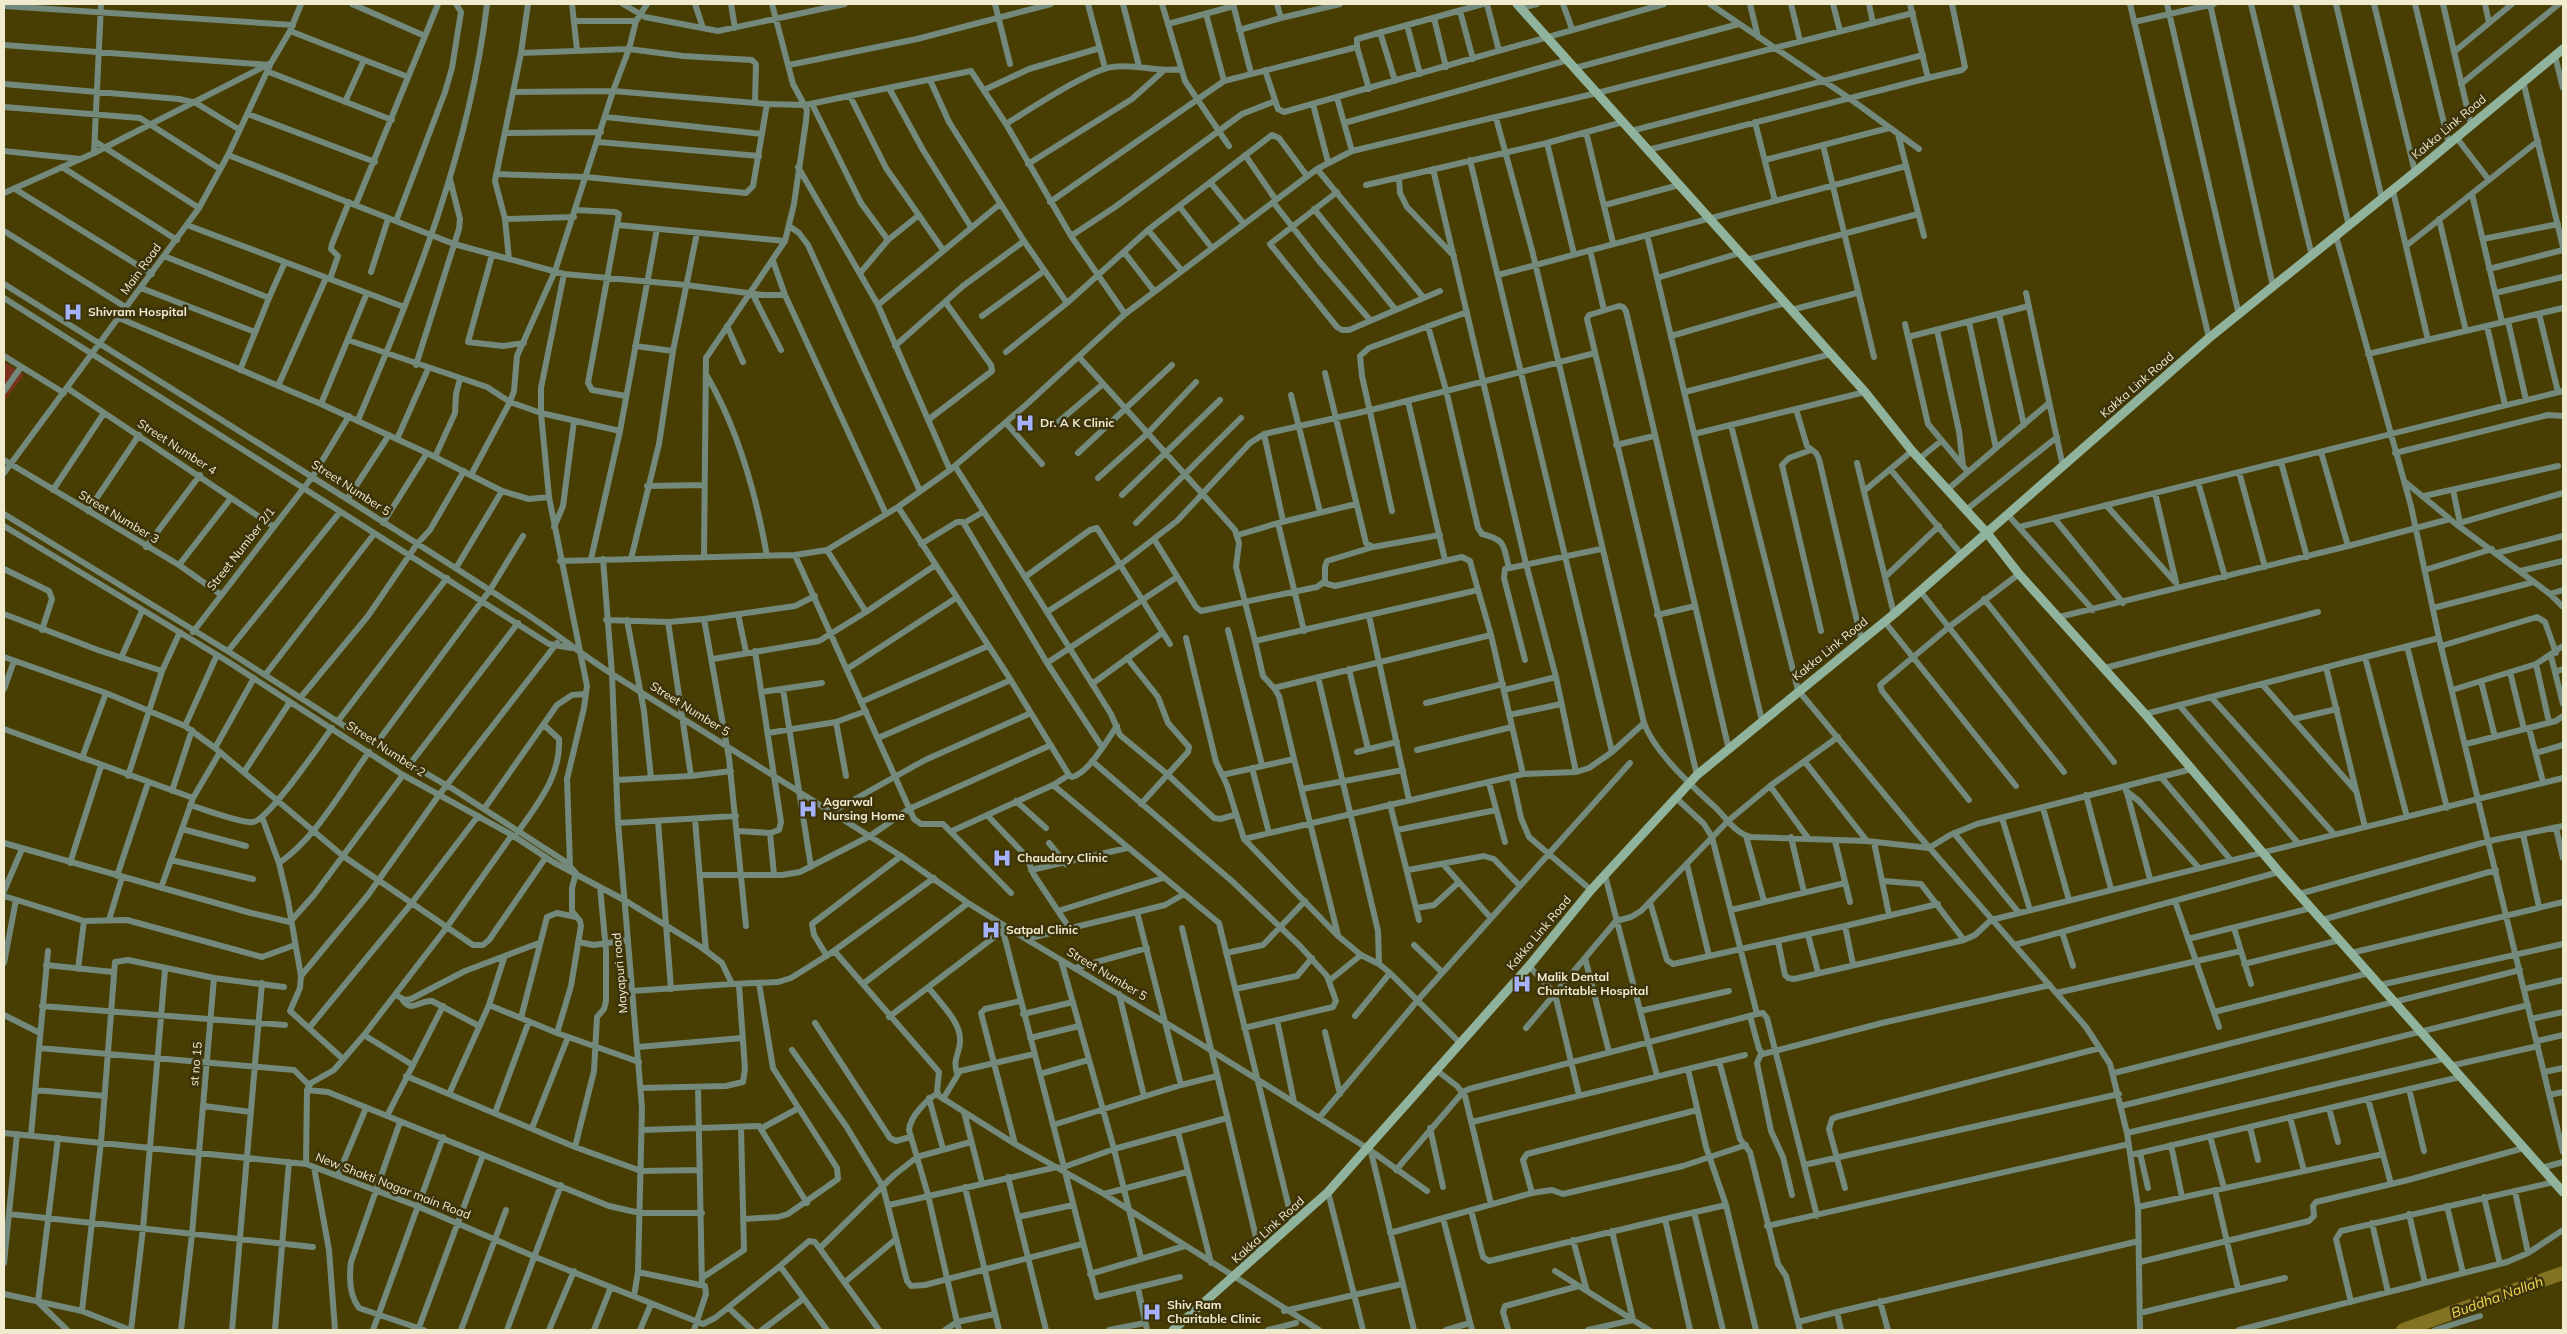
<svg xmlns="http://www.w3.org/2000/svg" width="2567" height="1334" font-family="Mulish,sans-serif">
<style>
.green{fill:#7a311b}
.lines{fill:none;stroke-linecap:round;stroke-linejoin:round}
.river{stroke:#827221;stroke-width:14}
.street{stroke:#73897b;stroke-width:6}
.secondary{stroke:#90b39d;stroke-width:9}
.labels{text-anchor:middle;stroke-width:5;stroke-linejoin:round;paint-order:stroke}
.street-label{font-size:12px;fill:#f0eacf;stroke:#3c330b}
.poi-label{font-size:12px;font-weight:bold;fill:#f0eacf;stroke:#3c330b;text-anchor:start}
.water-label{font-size:14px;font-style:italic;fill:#f6da51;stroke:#3c330b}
</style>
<rect width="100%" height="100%" fill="#483e03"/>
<path class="green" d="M4 362 24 375 4 401Z"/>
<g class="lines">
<path class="river" d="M2403 1330 2563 1273"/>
<path class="street" d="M352 4 425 36 356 204
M572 4 577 50
M623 4 645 17 718 31 845 4
M695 4 703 28
M731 4 735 28
M995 4 1010 64
M1088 4 1105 68
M1123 4 1139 66
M1162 4 1185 81 1229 146
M1233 4 1251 73
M1277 4 1281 18 1340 4
M1487 4 1499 51
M1563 4 1572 29
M1710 4 1849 98 1919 149
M1750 4 1758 37
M1791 4 1800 41
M1833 4 1840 31
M1869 4 1873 23
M2130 4 2209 338
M2167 4 2239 315
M2210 4 2273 286
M2251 4 2312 256
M2296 4 2349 226
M2336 4 2382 199
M2374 4 2415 172
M2415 4 2449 144
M2443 4 2471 125
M2485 4 2489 23
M4 6 293 25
M1521 8 1537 4
M1460 11 1473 59
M1206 14 1224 81
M1434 18 1446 67
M574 21H636
M2134 22 2214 4
M1168 24 1234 6
M1407 25 1420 74
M1239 30 1281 18
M290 31 408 77
M1380 32 1395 81
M425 36 438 4
M4 45 269 65
M2454 52 2512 4
M521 53 629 49 683 56 752 60 756 64 755 103
M2555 56 2563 88
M789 65 917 39 1051 4
M1575 68 1739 24
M1265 70 1278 109 1284 112 1664 4
M269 72 392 120
M1928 78 1962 70 1965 67 1952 4
M930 80 949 122 1024 241 1067 303
M2523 81 2563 247
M4 84 179 99 196 103 240 130
M2461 84 2559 4
M889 88 923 150 971 227
M1369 89 1357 47V39L1483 4
M984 90 1029 69 1100 48
M513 92 613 91 767 104 805 105 971 71 1006 124 1071 236 1125 314
M850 96 886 168 943 250
M1337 98 1352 151
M345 102 364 60
M812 104 861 203 888 240
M1313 104 1328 162
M4 107 140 118 220 169
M248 114 375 162
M606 117 762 134
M1496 118 1532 250 1644 723C1655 753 1692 786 1716 808 1726 818 1736 834 1751 837L1867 841 1929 848 1950 835 1977 824 2192 769
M1755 122 1775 201
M1344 123 1568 60
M1006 124C1029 110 1089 70 1112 67 1136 63 1157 73 1181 69
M1631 131 1923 55
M1586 132 1613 243
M505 133 601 132
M1898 134 1924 236
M2456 137 2489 180
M96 142 199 208
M598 142 759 156
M1823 145 1874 357
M1648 150 1928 78 1910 4
M4 151 80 159
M94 153 101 4
M228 155 454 244 564 274 686 285 763 295H785
M1245 155 1276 200
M1470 160 1612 752
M1765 160 1889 128
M1028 164 1132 99 1162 72
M62 167 177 240
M798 167 878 305 950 470
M1317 169 1423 297
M1433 169 1526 564 1556 677
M496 174 586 177 746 193 753 186 767 104
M1399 178 1400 193 1407 207 1454 256
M1210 182 1244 224
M1366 185 1547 143
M15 189 152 274
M2393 191 2428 340
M1337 192 1270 244 1337 327 1342 330H1349L1440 291
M4 193 94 153 271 63 290 31 301 4
M2472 194 2502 322
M1050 202 1224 81 1357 47
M1273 202 1319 261 1370 320
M1605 205 1679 185
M1179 206 1212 248
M1314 209 1395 309
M576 210 615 212 619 214 588 383 592 390 626 396
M505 219 574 217
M2439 219 2466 331
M396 221 445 92 452 68 461 12 456 4
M187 225 404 307
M618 225 785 241
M789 226 799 233 808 245 920 491
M1148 230 1182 271
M4 231 127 308
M1647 235 1762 721
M1071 236 1115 207 1242 114 1275 101
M2336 236 2411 506 2439 638 2563 1152
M2483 239 2558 224
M2406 246 2538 141
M1590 250 1604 310
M1124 252 1154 291
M1574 254 1547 143 1623 122
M492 255 468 342 503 346 524 343
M164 256 269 298 240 370
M509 259 505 219 495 181 521 53 528 4
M1746 260 1918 214
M773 261 785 295 886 514
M2489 269 2563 250
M371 272 388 219
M861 272 888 240 919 215
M564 274 541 388V413L549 497 587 686 584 708 567 779 570 866
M1498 275 1906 166
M1657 278 1740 253
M330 279 338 256 331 249 332 244 349 202
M4 284C177 392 351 500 522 611 553 631 581 654 612 674L901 856 968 903 1026 939 1191 1038 1367 1148 1427 1191
M141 288 255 332
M752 293 781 350
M2026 293 2063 467
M2495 293 2563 277
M4 298 549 644 571 648
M269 298 285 262
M878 305 1000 204
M1791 310 1857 293
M1999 314 2024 425
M2539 314 2558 392
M982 316 1044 271
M119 318 321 404 367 293
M2508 321 2526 400
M1969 322 1996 448
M1905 324 1928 424 1968 472
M727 326 743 362
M1428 326 1446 390 1478 528 1482 534C1507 540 1503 546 1509 568
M2487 326 2505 405
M1937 330 1959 431 1963 466
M1671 336 1785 303
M1908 337 2029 306
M348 340 487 387 510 402 541 413 620 431
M635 346 673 351
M895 346 963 286 1024 241
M1006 352 1067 303 1148 230 1272 135 1279 138 1307 176
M2368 354 2563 308
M4 356 64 393
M1079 357 1235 530 1239 543 1236 567 1255 641 1478 590 1491 635
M416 365 459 229 460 219 450 179
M1325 373 1366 543 1373 547 1440 535
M707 376C739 431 756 494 767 556
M278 386 326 278
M67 388 273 526
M4 391 21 367
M1685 392 1831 354
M1291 395 1320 512
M1408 401 1445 560
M321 404 427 453 502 491 529 499 549 497
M1796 409 1807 446 1816 453 1819 459 1861 638
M358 420C415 287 470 149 487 4
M928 420 992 371 991 365 946 303
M1006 423 1042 464
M1057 423 1103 384
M1731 425 1798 690 1914 830 2086 1027 2110 1064 2127 1133 2138 1207 2140 1330
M1264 434 1283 521
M1694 434 1865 392
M397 439 428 369
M1616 445 1654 436
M1811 450 1789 458 1782 465 1821 631
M2321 452 2348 546
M1078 453 1172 365
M2395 453 2548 415 2563 416
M435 457 455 413 456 394 460 379
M1919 459 1941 441
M4 460 179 565 220 594
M2281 462 2307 557
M1857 463 1894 614
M955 466 1111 714 1120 735 1167 774 1214 818 1220 819 1235 815
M1890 469 1962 555
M2239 472 2265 567
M4 473 199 208 228 155 271 63
M471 475 510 402 514 391 517 356 555 271 613 91 629 49 636 21 647 4
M1098 478 1147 434 1196 382
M2404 481 2456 524 2550 594 2563 607
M2198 482 2225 577
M647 486 703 485
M53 490 104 413
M1947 490 2049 403
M2453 490 2460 523
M1864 491 1912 451
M2155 493 2176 582
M1122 495 1220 400
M2424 496 2558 466
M348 498 389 435
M2106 505 2176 583
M898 507 1007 674 1069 775 1072 777C1088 774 1108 739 1117 726
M1966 510 2057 437
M88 511 139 435
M1392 511 1362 376 1360 356 1369 348 1467 312
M4 514 226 650 346 727 453 789 566 862 576 873 572 888V911L580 921 581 926 571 986 557 1033
M2008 515 2093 610
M2054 518 2123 603
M383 523 427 453
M964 523 983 512
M1136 523 1241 418
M1278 523 1304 631
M2456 524 2563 493
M4 526 227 661 403 775 512 835 553 862 626 901 701 947 722 963 732 984 778 982 791 978 831 953H836L939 1072 937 1091 939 1096 1015 1144 1104 1194 1319 1330
M554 527 563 506 574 421
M2019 527 2563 391
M1238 535 1278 523 1356 504
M1154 539 1196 607 1201 611 1317 587 1325 581V567L1327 561 1373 547
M921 544 957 522H963L1047 663 1102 747
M146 547 200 475
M827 550 866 612
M2497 553 2563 536
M795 555 914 819 921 824H943L1011 893
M704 556 706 358 785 241 794 204 806 121 807 110 793 84 772 4
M591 559 620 431 657 229
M603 559 612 674 618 823 642 1108 638 1272 705 1286 706 1294 694 1330
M631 559 659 444 673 351 697 233
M560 561 795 555 827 550 898 507 950 470 1027 404 1125 314 1317 169 1352 151 1597 93 1913 13
M179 565 231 498
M456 568 502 491
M4 569 49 591 52 599 42 630
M2425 570 2492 549
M2520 571 2563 561
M1025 577 1090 530 1097 528 1170 644
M1885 577 1939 526
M1324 583 1335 586 1462 557 1470 561 1478 590
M1920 591 2064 772
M2550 594 2563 590
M1984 599 2114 762
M2433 608 2534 582
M1047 612 1120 565 1177 521 1250 443 1264 434 1371 410 1595 353
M4 614 98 650 162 671 180 632
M738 614 746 652
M1657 615 1695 606
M1369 616 1409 800
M2059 617 2348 546 2450 519
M704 619 729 758 746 926
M606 620 668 622 704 619 795 606 815 596
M627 620 644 711 651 778
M1884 621 2016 786
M668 622 691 776
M1228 630 1262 765
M193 632 313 476 349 416
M1186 638 1216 762 1227 785 1244 839 1338 936 1361 955 1379 964 1390 973 1459 1042
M2407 646 2447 808
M2441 646 2537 617 2545 622 2556 653
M228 651 340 512
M2551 656 2563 704
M4 657 106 693 185 726 215 748 343 856 473 945H483L489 940 546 857
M2365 657 2407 817
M121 658 142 611
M1127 658 1158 697 1168 723 1189 747 1188 752 1141 804
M713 659 819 641 866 612 934 566
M1525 660 1504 578 1505 569 1601 549
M1047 663 1177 577
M2536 664 2549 722
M2326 667 2365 827
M2105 668 2318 612
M847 669 956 598
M1349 669 1368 749
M2510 672 2524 729
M2555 672 2563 669
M265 675 374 534
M1318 677 1378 931 1379 964
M2481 681 2495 737
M1092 684 1162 633
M2262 684 2355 790
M1274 688 1491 635 1523 774
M4 689 14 661
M783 689 811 867
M1504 690 1556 677 1576 772
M2452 690 2536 664 2563 646
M761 692 822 683
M301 697 368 616 417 544 430 530 464 471
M2211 697 2334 834
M861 702 988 646
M1426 703 1503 684
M2179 705 2298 843
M2145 714 2439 638
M1509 715 1561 704
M2294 719 2337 709
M338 721 447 578
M836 722 846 776
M185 726 217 655
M2529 728 2543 782
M4 729 193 798
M768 733 836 722 866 711
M878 738 1011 680
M376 744 490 590 523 536
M2466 744 2556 721 2563 716
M215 748 254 678
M1417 750 1512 727
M1357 752 1397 742
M2536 753 2563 745
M82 758 106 693
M1294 759 1338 935
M1092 761 1233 882 1300 946 1327 976 1336 1001 1333 1007 1244 1028
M1805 762 1867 841
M410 764 518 623
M1252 768 1269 833
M244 772 290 702
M1222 775 1294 759 1279 696 1274 688 1263 676 1255 641
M1697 775 1587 319 1589 315 1619 306 1623 307 1626 311 1729 750
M128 776 162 671
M1512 777 1521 818 1529 837 1591 890
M2161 777 2230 859
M617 780 691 776 731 771
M1489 783 1505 842
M1053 785 1219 923 1293 1224
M1770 786 1808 838
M1302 789 1403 770
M2126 789 2150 879
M172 791 192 730
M2126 791 2139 801 2198 867
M2086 795 2111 889
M1675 797 1704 824 1712 837 1757 1014 1763 1013 1767 1018 1817 1216
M1969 800 1882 691 1880 685 1949 627 2019 574
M1016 801 1046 828
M1390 804 1419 920
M190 805C203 809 242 824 253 822 269 820 320 744 332 728
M2043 808 2069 900
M484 809 557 705 572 695 586 694
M830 813 925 760 1031 713
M987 815 1026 856 1034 875 1070 929
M262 817 279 863 288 901 301 976 300 988 290 1011 343 1059
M2002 818 2030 910
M695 819 706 951
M658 821 671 989
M618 823 736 816
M2556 828 2563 858
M182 829 246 846
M1397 830 1496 810
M738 831 770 833 779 830 781 822 755 651
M952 831 1053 785 1069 775
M518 832C538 803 561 776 559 739L544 725
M770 833 774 875
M1954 833 2019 913
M2523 834 2539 907
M1746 836 1764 901
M1791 837 1804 892
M1244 839 1523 774 1576 772 1589 768 1612 752 1644 723
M1835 841 1850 902
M1874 842 1889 915
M4 843 251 913 290 922
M1049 843 1066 864
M171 860 253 879
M70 863 101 766
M279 863C317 837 342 789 369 752
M1443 864 1490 917
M1687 865 1709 956
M1031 870 1127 848
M1408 870 1484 856 1494 859 1519 885
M701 875H782L800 872 870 836 909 809 1051 745
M1605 875 1657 1076
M117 876 148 783
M1883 881 1921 884 1964 940
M161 888 193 798 220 752
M4 891 22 849
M2299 894 2489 841 2563 826
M4 896 84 921 127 920 262 957 295 945
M2175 901 2219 1027
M1650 902 1667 960 1673 964 1845 926
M1417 908 1434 905 1458 883
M1731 910 1845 883
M1058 911 1163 878
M1137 912 1165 905 1184 894
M109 920 122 877
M2322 920 2496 870
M290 922 314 895 403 775
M1182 928 1260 1254
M2234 928 2251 984
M1003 931 1064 1167
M2062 932 2073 966
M1808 935 1818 972
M1026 939 1137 912 1181 1085
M2188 939 2311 908
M1778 941 1785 975 1788 978 1794 979 1964 940 1975 935 1991 920 2563 778
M578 942 594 945 628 940
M1414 945 1442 972
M2014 945 2279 872
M831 953 934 878
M1226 953 1263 945 1305 901
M2351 953 2563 902
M827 956 814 935 812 924 901 856
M1585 958 1609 1052
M1061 960 1114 1149 1141 1258
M4 963 16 900
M1853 964 1845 926 1938 904
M2244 964 2340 940
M46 965 113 972
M1529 966 1555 994 1579 1095
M1075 968 1147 948
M78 969 84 921
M301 976 368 895 439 795 557 643
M1330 980 1361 955
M863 984 968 903
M2380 985 2563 944
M929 988C939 1002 960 1021 960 1039 961 1053 952 1057 957 1073
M1235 989 1297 976 1312 958
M2524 989 2563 980
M632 991 732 984
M2056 993 2241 951
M1119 994 1144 1096
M396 995 405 1000 411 999 465 971 539 943
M402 999C411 1014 419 1000 432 1001L479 1026
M489 1005 557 1033 639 1062
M42 1006 285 1025
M1640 1011 1729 991
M2214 1012 2369 973
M1023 1014 1073 1002
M4 1015 40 1033
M1355 1016 1390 973
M1750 1016 1759 1049 1763 1054 1882 1023 2050 985
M889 1017 1006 928
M521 1018 547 917 557 913 576 917
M2531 1019 2563 1012
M1277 1020 1294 1102
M815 1023 890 1138 896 1141 910 1137
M309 1028 411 904 478 816
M1526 1028 1616 921 1631 917 1641 911 1728 821 1770 786 1838 737
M1325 1032 1340 1094
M364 1035 411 1064
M1030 1038 1079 1026
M2537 1041 2563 1035
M638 1047 742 1038
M39 1048 294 1070 309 1085
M792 1050 846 1126 883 1187 907 1281 911 1286 925 1285 1082 1244
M1761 1054 1757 1063 1771 1131 1783 1157 1792 1195
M1719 1061 1740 1139 1750 1152 1778 1264 1786 1276 1800 1330
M2450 1066 2538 1046
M1435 1069 1457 1086 1465 1096 1491 1204
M1688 1069 1706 1147 1726 1205
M2544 1072 2563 1068
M2114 1073 2520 970
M1040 1074 1088 1060
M406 1076 575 1147 641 1171 700 1170
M698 1087 702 1285
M641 1088 726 1086 743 1082 745 1069 739 985
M2409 1089 2424 1151
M35 1090 105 1096
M307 1090 311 1083 334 1070 364 1035 447 927 512 835
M938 1093C926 1100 910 1117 909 1130L928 1195 957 1322 945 1330
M449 1094 489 1005 504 958
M2549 1095 2563 1092
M929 1098 943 1149
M943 1099 960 1071 1034 1054
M2368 1099 2391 1184
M204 1106 251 1112
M2121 1106 2528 1005
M2329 1108 2338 1142
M964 1112 982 1183
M495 1113 529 1021
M387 1116 443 1006
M2290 1117 2304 1171
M1319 1118 1417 1001 1630 763
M400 1122 351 1262C349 1277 349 1295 359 1308L424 1330
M1472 1122 1745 1055
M1053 1125 1181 1085 1217 1076
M2250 1127 2258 1160
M532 1128 568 1037
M762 1128 797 1109
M1430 1128 1443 1187
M642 1130 759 1126 807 1203
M1178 1132 1211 1263
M4 1133 306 1164 417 1206 533 1256 703 1324 715 1318 780 1266 827 1330
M2127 1133 2443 1059
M31 1135 48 951
M2210 1136 2224 1188
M58 1138 38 1302 67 1330
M1015 1144 981 1013 985 1009 1020 1001
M2171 1145 2182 1197
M575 1147 594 1071 597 1017 604 1009 606 1001V950L600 887
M1371 1152 1414 1330
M2140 1153 2148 1188
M2131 1155 2460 1077
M306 1164 307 1090 328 1092 609 1206 640 1213H702
M1804 1165 2119 1094
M314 1167 329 1250 335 1330
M1061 1168 1114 1149 1227 1118
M2541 1168 2563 1162
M1396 1170 1463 1092 1469 1089 1757 1014
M1065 1172 1097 1297 1180 1277
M338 1175 366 1108
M1008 1177 1046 1330
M965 1187 999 1330
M1845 1188 1829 1129 1832 1119 1836 1117 2100 1048
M2215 1190 2238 1289
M2515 1191 2528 1253
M1328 1192 1363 1330
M1532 1193 1523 1160 1527 1154 1697 1110
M1104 1194 1187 1172
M2484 1197 2500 1264
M889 1205 1057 1167
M2447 1206 2463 1273
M2138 1207 2383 1154
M1471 1210 1483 1257 1489 1261 1665 1219 1690 1330
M1694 1212 1723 1330
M9 1214 313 1247
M2409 1214 2425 1283
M1018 1217 1073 1205
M1443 1218 1472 1330
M744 1219 778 1217 788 1214 838 1179 837 1168 773 1068 759 983
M1665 1219 1726 1205 1756 1330
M2372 1223 2388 1292
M1767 1226 2129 1144
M1390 1233 1532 1193 1552 1190 1563 1194 1683 1166 1746 1145
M1573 1240 1587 1291
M820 1248 893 1176 917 1157 971 1142
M2140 1262 2309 1221 2314 1216 2313 1206 2316 1202 2408 1180 2524 1148
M4 1263 17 1134
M780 1266 809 1241 815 1242 879 1330
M1555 1271 1649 1330
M1090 1274 1185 1246
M702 1278 744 1250 741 1127
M845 1282 896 1239
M1138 1288 1147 1330
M4 1294 82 1311 130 1330
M634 1296 638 1272
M1880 1301 1888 1330
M2351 1302 2336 1239 2341 1231 2554 1182
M729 1308 752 1330
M82 1311 101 1142 115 962 128 960 214 978 284 987
M1284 1311 1402 1284
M2140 1313 2285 1278
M1798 1322 1837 1312
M1508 1329 1503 1312 1505 1306 1579 1286
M131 1330 143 1229 165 970
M181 1330 192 1234 214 978
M232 1330 262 983
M275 1330 289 1162
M373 1330 443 1137
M418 1330 483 1155
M461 1330 506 1210
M507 1330 561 1185
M549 1330 574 1271
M594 1330 611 1287
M640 1330 651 1304
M762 1330 803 1299
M959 1330 957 1322 995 1314
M1109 1330 1145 1323
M1268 1330 1296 1323
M1446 1330 1470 1323
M1588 1330 1633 1320 1612 1231
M1841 1330 1837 1312 2139 1241
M2239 1330 2507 1262 2528 1253 2563 1230
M2435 1330 2480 1316"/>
<path class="secondary" d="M1517 4 1865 392 1912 451 1987 533 2019 574 2145 714 2279 872 2563 1192
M1173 1330 1328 1192 1529 966 1591 890 1697 775 1894 614 2209 338 2415 172 2563 49"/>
</g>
<defs>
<g id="hospital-bare" transform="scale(1.5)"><path d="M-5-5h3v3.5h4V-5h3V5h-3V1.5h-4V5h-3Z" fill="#a6b1fc" stroke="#3c330b" stroke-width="2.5" paint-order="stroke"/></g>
</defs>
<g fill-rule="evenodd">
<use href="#hospital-bare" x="73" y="312"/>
<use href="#hospital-bare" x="1025" y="423"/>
<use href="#hospital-bare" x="808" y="809"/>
<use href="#hospital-bare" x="1002" y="858"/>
<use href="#hospital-bare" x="991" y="930"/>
<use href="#hospital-bare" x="1522" y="984"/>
<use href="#hospital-bare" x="1152" y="1312"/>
</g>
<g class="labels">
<g class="street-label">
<text transform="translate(2449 127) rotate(-40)" y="4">Kakka Link Road</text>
<text transform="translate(141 269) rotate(-54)" y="4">Main Road</text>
<text transform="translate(2137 385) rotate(-41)" y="4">Kakka Link Road</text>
<text transform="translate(177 447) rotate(33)" y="4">Street Number 4</text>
<text transform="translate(351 488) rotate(33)" y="4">Street Number 5</text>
<text transform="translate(119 517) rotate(31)" y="4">Street Number 3</text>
<text transform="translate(241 549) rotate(-52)" y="4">Street Number 2/1</text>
<text transform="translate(1830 649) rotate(-39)" y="4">Kakka Link Road</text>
<text transform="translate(690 709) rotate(32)" y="4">Street Number 5</text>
<text transform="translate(386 749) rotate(33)" y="4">Street Number 2</text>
<text transform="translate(1539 933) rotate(-50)" y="4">Kakka Link Road</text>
<text transform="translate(620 973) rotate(-95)" y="4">Mayapuri road</text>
<text transform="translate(1107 974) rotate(31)" y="4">Street Number 5</text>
<text transform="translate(196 1064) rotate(-85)" y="4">st no 15</text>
<text transform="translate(393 1186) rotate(21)" y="4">New Shakti Nagar main Road</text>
<text transform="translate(1268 1230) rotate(-42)" y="4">Kakka Link Road</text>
</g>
<g class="poi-label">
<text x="88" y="316">Shivram Hospital</text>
<text x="1040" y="427">Dr. A K Clinic</text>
<text x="823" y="806">Agarwal<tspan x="823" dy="14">Nursing Home</tspan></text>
<text x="1017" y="862">Chaudary Clinic</text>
<text x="1006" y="934">Satpal Clinic</text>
<text x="1537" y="981">Malik Dental<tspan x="1537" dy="14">Charitable Hospital</tspan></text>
<text x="1167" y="1309">Shiv Ram<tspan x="1167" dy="14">Charitable Clinic</tspan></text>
</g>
<g class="water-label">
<text transform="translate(2497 1297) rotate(-20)" y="5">Buddha Nallah</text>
</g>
</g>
<rect width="2567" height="1334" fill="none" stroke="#f0eacf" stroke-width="10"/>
</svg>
